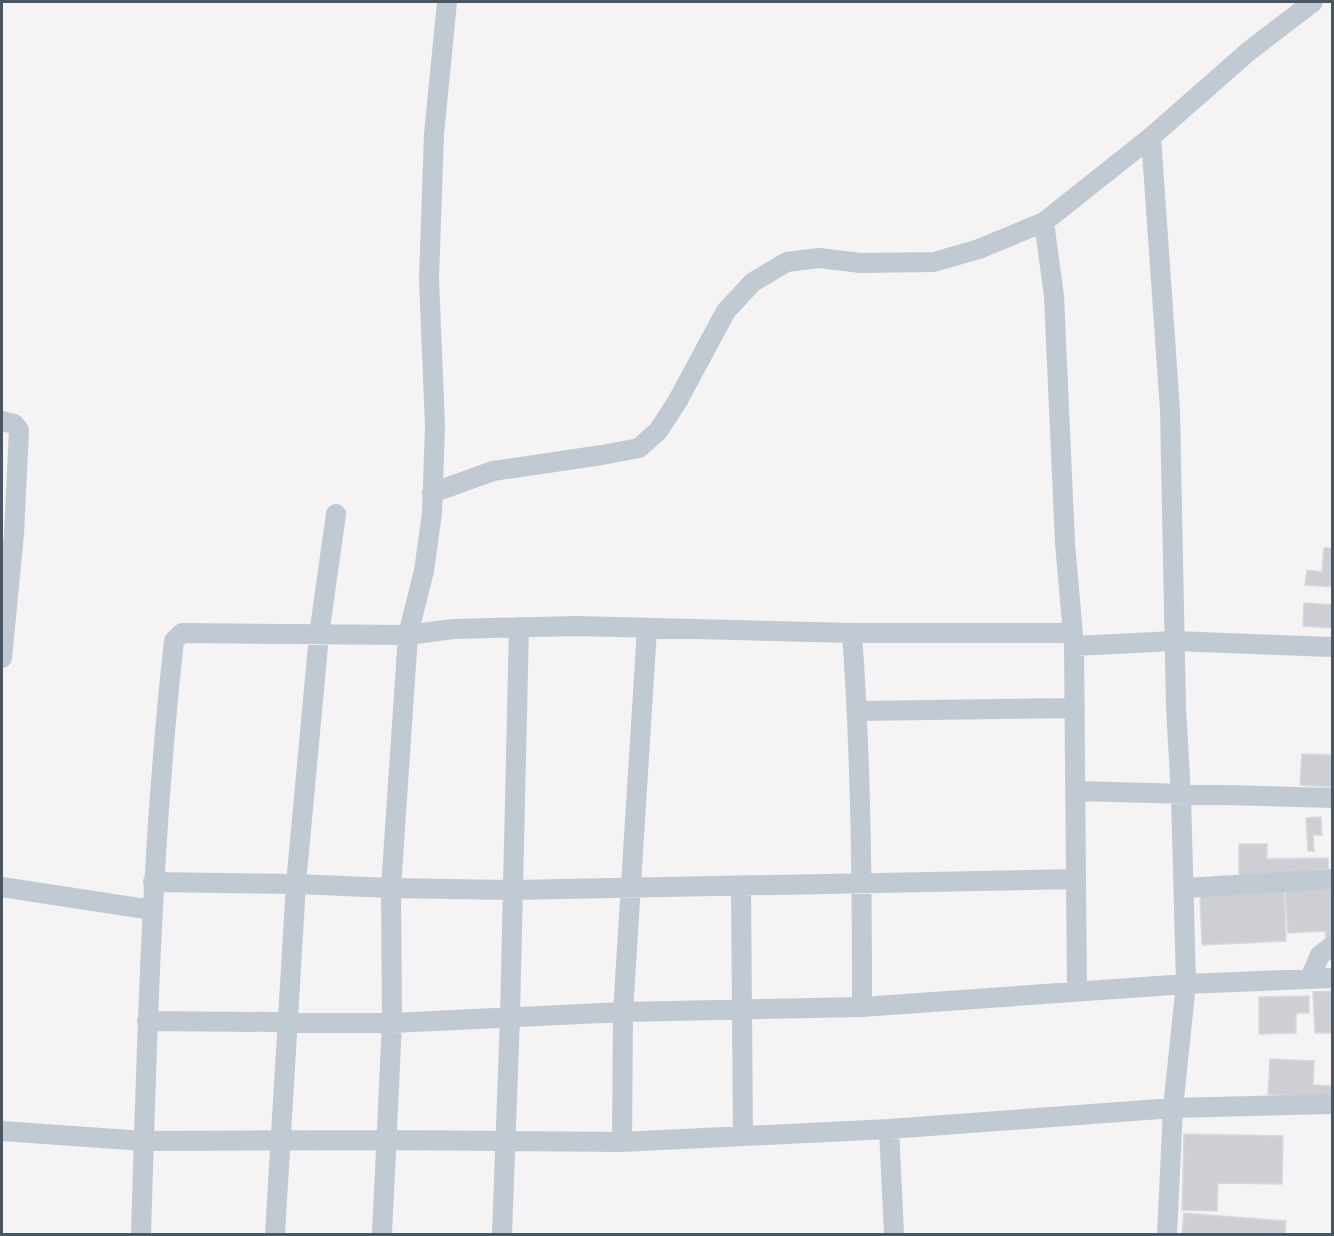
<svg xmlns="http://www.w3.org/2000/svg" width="1334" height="1236" font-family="'Golos Text',sans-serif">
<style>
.building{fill:#cdcfd5;stroke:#d7d9de;stroke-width:1.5}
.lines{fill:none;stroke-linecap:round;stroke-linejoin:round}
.minor{stroke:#c1cad2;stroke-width:20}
</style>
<rect width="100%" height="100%" fill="#f5f3f3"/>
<path class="building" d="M1324 548H1332V587L1305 585 1307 570 1322 572Z
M1304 603 1332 605V628L1303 626Z
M1302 754 1332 755V787L1300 785Z
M1321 817 1322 835H1313L1314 851H1308L1306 818Z
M1239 844H1267V859L1328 858V869L1312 870V876L1239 877Z
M1332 886V938H1326L1325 931 1288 933 1285 889Z
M1284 890 1286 941 1202 945 1200 894Z
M1332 991V1033H1315L1313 992Z
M1309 996V1013H1296V1033L1259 1034V997Z
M1270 1059 1314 1061 1313 1085 1332 1086V1098L1268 1094Z
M1184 1134 1283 1136 1282 1184 1218 1183 1217 1211 1182 1210Z
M1184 1213 1286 1221 1285 1234 1248 1233V1234H1182Z"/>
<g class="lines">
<path class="minor" d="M1151 137 1170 410 1176 708 1181 795 1186 984 1173 1108 1167 1234
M1044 222 1054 296 1065 543 1074 646 1077 992
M2 421 14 424 19 430 14 534 2 658
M432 493 493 471 602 455 639 448 658 431 677 402 726 311 753 282 787 262 819 258 861 263 934 262 979 249 1044 222 1151 137 1249 51 1313 2
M852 633C861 758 862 882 862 1007
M1074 646 1174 641 1332 647
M858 711 1075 708
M1076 791 1332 798
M153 882 296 884 391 888 513 890 1076 879
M741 886 743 1136
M2 887 152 910
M1184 888 1332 879
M1310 978 1320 955 1332 946
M147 1021 392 1023 623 1012 862 1007 1186 984 1332 978
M889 1129 894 1234
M2 1131 144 1141 385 1140 622 1142 889 1129 1173 1108 1332 1104
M622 1142 623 1012 647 629
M141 1234C147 1036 152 838 174 641L182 633 408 635 453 629 576 626 852 633H1073
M275 1234 296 884 319 635 336 514
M382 1234 392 1023 391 888 408 635 424 571 432 513 435 426 429 279 434 134 447 2
M502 1234 510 1017 519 627"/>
</g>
<rect width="1334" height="1236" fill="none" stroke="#4a5661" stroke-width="6"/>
</svg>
